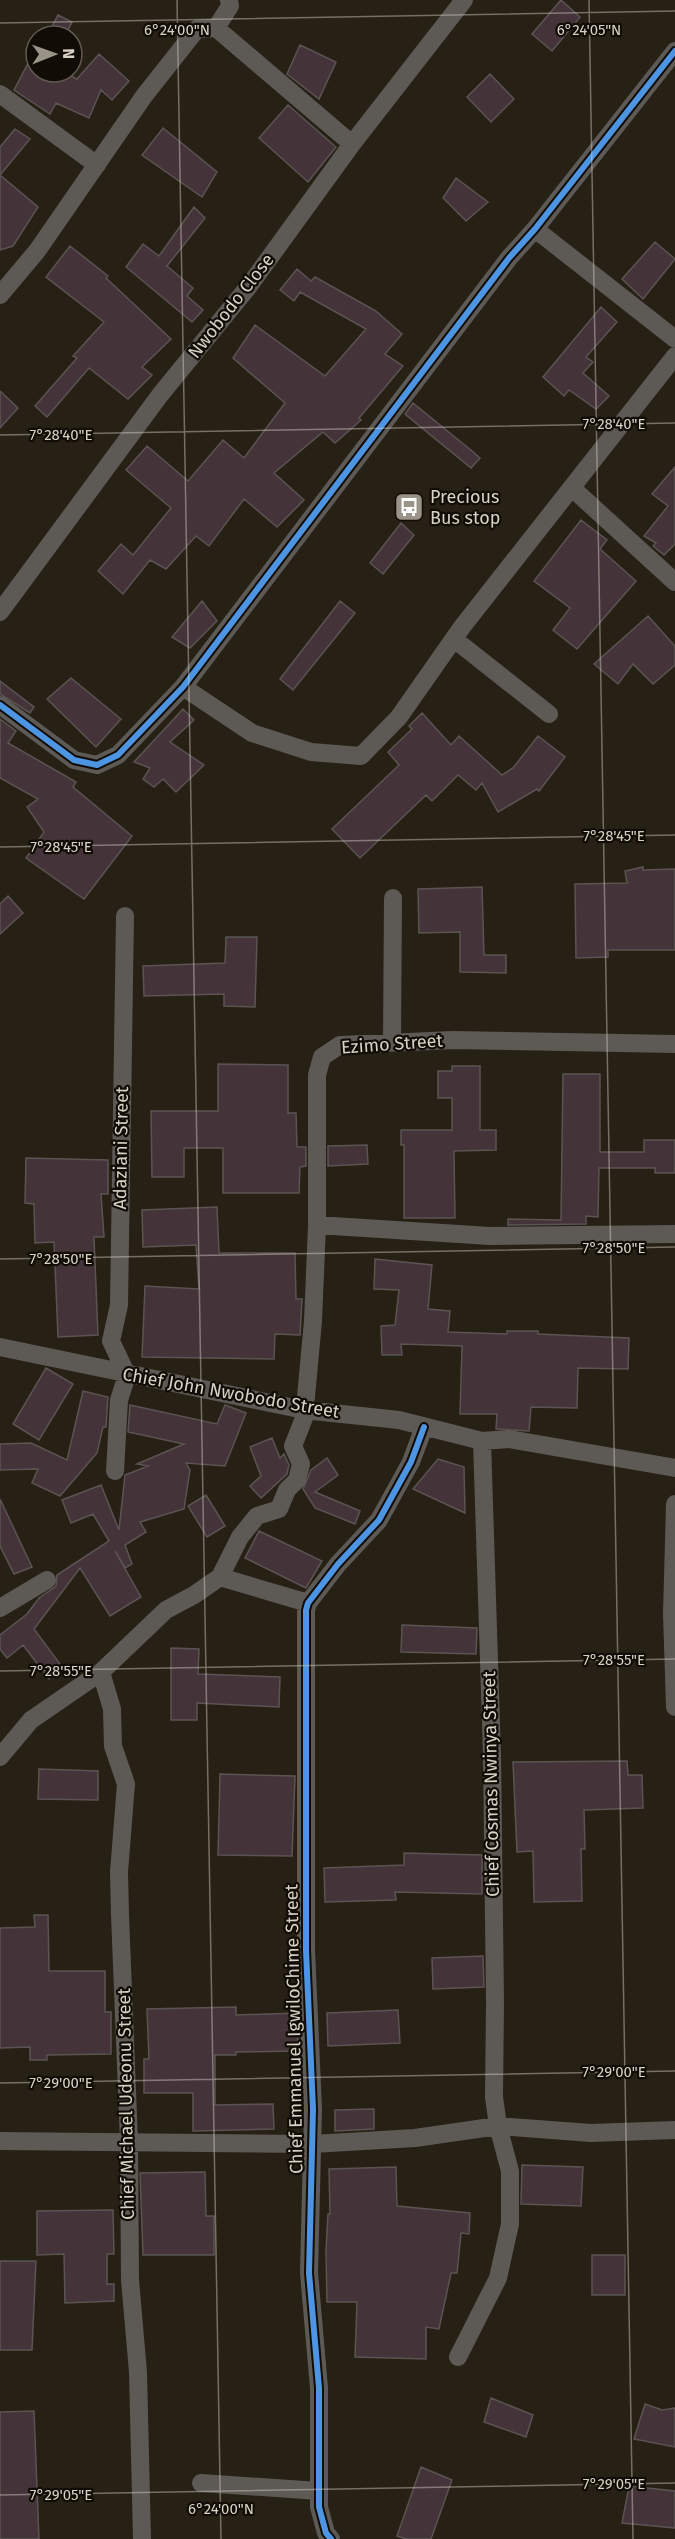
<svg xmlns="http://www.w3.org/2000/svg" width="675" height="2539" font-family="'Fira Sans',sans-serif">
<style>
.building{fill:#443439;stroke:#5b5453;stroke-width:1.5}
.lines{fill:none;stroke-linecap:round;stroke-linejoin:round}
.minor{stroke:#5d5955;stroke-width:18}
.cycleway-casing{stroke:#110c05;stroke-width:10}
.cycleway{stroke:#4d94e3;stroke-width:6}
.ticks{fill:none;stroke:#d8d1c5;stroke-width:1.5;stroke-opacity:0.45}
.labels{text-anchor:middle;stroke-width:4.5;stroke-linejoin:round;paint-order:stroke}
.street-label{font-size:18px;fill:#d8d1c5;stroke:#110c05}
.poi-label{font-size:18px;fill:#d8d1c5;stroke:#110c05;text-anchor:start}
.ticks-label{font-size:15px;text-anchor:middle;fill:#d8d1c5;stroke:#110c05;stroke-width:4.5;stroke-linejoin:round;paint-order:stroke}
</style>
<rect width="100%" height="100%" fill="#262015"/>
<path class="building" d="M561 0 580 17 552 51 532 34Z
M58 15 72 22 65 36H47Z
M300 45 336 62 319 99 287 74Z
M36 48V72H63L77 79 99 54 129 81 112 100 101 90 89 118 56 103 50 114 14 90Z
M490 74 514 99 491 122 467 97Z
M288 105 336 147 308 182 259 138Z
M163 128 217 172 202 197 142 155Z
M15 129 30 139 0 175V147Z
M0 175 38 207 13 246 0 250Z
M456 178 488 202 466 221 443 198Z
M194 207 205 218 167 266 193 288 187 296 203 310 192 322 126 267 143 244 159 256Z
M655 242 675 259 643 299 622 279Z
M70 246 108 276 106 278 171 339 142 367 152 375 128 399 89 368 47 417 35 406 77 358 73 356 104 322 46 277Z
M297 269 311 281 315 277 376 311 402 334 385 354 403 366 359 418 361 420 335 443 323 432 274 473 304 500 277 527 244 499 209 546 196 536 166 569 150 560 123 594 98 571 121 544 133 555 171 508 126 470 147 446 188 481 223 440 244 458 285 403 233 358 255 325 325 376 366 329 300 292 294 301 280 290Z
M601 307 617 322 586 357 593 362 583 373 609 396 596 409 569 390 564 396 543 377Z
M0 391 18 408 0 428Z
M413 403 472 451 480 458 471 468 405 414Z
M675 467V544L664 555 653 546 656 543 644 536 668 506 652 494Z
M581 520 607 540 600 549 636 581 577 649 553 630 570 608 534 581Z
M401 523 414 535 383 574 370 563Z
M202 601 217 621 190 648 172 637Z
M340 601 355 613 293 690 280 679Z
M648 616 675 646V665L653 684 633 664 618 684 594 664Z
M71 678 121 719 96 747 47 699Z
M0 681 34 707 30 713 0 694Z
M183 709 194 720 170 742 204 765 176 792 163 779 154 787 143 779 150 768 134 762Z
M422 713 451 745 459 736 502 775 513 768 538 736 565 757 539 791 537 789 498 812 482 783 476 790 458 775 432 801 426 795 360 858 332 829 399 765 388 752 412 729 409 726Z
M0 719 16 731 8 743 76 782 73 787 132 836 84 899 26 858 44 832 27 807 38 799 0 778Z
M643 867V870L675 869V950H608V957L576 958 575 884 627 883 625 871Z
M482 887 484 955H506V973L460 972V932L419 933 418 889Z
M8 896 23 913 0 934V904Z
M226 937H257L255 1007 224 1006V994L144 996 143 966 225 963Z
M218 1064 288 1065V1113H296L297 1147H306V1166L300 1167 299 1193H223V1148H184V1177H152L151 1111H218Z
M452 1066H480V1130H496V1150L454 1151 455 1218H404V1145H401V1130H452V1098H438V1071H452Z
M563 1074H600V1152H644V1140H675V1173H655V1168H599L598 1217 586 1216V1224L508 1225V1219L561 1220Z
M367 1145 368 1164 328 1166V1146Z
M26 1158 108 1160V1194H101L104 1237H94L98 1335 58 1337 54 1242 35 1243 34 1204 25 1203Z
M217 1207 219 1253H295L296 1299H302L300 1335 275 1334 274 1359 142 1357 145 1286 199 1289 196 1245 143 1247 142 1210Z
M375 1259 432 1265 428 1309 450 1311 448 1332 507 1334V1331H538V1334L629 1338 628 1369 578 1368 577 1408 531 1407 529 1431 496 1429 497 1414H460L462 1346 401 1344 402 1355H382L381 1326 395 1325 399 1290 374 1289Z
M46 1368 73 1384 39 1440 13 1424Z
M83 1391 108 1397 106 1427H103L97 1453 60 1496 32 1483 38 1469 0 1470V1444L31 1443 67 1460Z
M130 1405 217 1424 225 1405 246 1413 225 1466 186 1463 190 1470 184 1509 140 1522 146 1532 125 1545 132 1564 125 1568 115 1551 141 1597 110 1616 80 1568 34 1629 63 1668 49 1679 23 1645 7 1658 0 1649V1635L27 1614 39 1598 56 1586 57 1575 109 1541 93 1514 71 1523 62 1500 101 1485 119 1530 125 1475 148 1466 137 1464 184 1444 128 1432Z
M272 1438 280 1458 284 1454 289 1465 287 1474 261 1498 250 1486 261 1476 250 1447Z
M327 1458 338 1475 315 1492 360 1511 355 1524 315 1508 303 1489 311 1470Z
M438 1459 464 1467 465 1513 413 1489Z
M206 1495 225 1526 207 1537 188 1506Z
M0 1499 32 1567 14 1574 0 1546Z
M259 1531 322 1561 306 1588 245 1558Z
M402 1625 477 1628 476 1654 401 1652Z
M171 1648 199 1649 198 1674 280 1677 279 1707 197 1703V1720H171Z
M627 1761 628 1775H642L643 1808 584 1810 585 1849H581L582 1901 534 1902 533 1851 517 1852 513 1762Z
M39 1769 98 1771V1800L38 1799Z
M220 1774 295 1776 292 1856 218 1855Z
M404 1853 482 1855V1894L395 1892 396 1900 325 1902 324 1868 404 1865Z
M34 1915H48L49 1971H105V2012H111V2054L47 2055V2060H30V2047L0 2048V1928L35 1927Z
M483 1956 484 1987 433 1989 432 1958Z
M236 2007V2015L297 2013 298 2051 236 2052V2055H215V2105L273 2104 274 2129 193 2131V2093H144V2059H149L147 2009Z
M398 2010 400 2043 328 2046 327 2013Z
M374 2109V2129L335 2131V2110Z
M522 2165 583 2167 581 2206 521 2204Z
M396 2167 397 2206 470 2213 469 2234 461 2233 457 2273H451L439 2329 426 2327V2359L355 2357 357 2302H327L326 2251 328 2214H330L329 2169Z
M205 2172 206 2216H214V2255H143L140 2173Z
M113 2210 114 2254H107V2284H114V2301L65 2303 64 2254 37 2255V2211Z
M592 2255H625V2295H592Z
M0 2261H36L32 2350H0Z
M491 2398 533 2415 526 2437 484 2422Z
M645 2404 662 2410 675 2408V2447L634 2439Z
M34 2411 39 2539H0V2412Z
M421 2467 452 2480 431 2539H406L397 2536Z
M629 2486 675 2491V2528L622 2523Z"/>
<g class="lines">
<path class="minor" d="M216 28 230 6 229 0
M0 94 97 165
M535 229 675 339
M0 295 37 251 144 96 197 29 216 28 352 144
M572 488 675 582
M0 612 160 395 249 286 352 144 464 0
M454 639 549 714
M183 687 252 733 311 752 361 756 399 717 462 627 675 356
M0 705 74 760 97 765 118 755 183 687 509 258 535 229 675 51
M392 1042 393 898
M317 1225 490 1236 675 1234
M0 1347 304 1410 399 1420 482 1441 509 1439 675 1468
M115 1471 119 1400 127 1375 111 1341 119 1305 125 916
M675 1504 672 1614 675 1707
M220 1577 240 1537 257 1516 279 1509 287 1490 297 1480 301 1464 293 1446 304 1418 313 1321 317 1225V1075L322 1057 340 1045 453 1040 675 1044
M0 1608 47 1580
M101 1672 112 1709 113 1746 126 1784 119 1872 120 1915 129 2141 130 2280 138 2372 142 2539
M0 1757 31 1720 101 1672 166 1610 194 1595 220 1577 308 1603
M0 2141 313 2144 415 2138 498 2126 591 2133 675 2130
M458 2357 498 2278 510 2224V2171L498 2126 494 2097 495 2001 492 1755 482 1441
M201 2483 319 2491
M331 2539 326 2533 319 2507V2388L309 2273 313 2109 306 1950V1610L308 1603 338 1564 379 1520 411 1462 424 1427"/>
<g class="cycleway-casing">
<path id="cycleway" d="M0 705 74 760 97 765 118 755 183 687 509 258 535 229 675 51
M331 2539 326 2533 319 2507V2388L309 2273 313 2109 306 1950V1610L308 1603 338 1564 379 1520 411 1462 424 1427"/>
</g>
<use href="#cycleway" class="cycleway"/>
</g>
<path class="ticks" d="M177 0 221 2539M589 0 633 2539M0 23 675 11M0 435 675 423M0 847 675 835M0 1259 675 1247M0 1671 675 1659M0 2083 675 2071M0 2495 675 2483"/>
<defs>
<g id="bus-square" transform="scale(1.5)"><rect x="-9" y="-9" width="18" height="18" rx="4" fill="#9a9387" stroke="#110c05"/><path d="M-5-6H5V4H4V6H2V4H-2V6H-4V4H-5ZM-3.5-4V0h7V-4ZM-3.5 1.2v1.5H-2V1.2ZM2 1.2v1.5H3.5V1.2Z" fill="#fff"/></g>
</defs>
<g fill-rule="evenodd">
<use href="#bus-square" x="409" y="507"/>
</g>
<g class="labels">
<g class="street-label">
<text transform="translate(231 306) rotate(-52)" y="6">Nwobodo Close</text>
<text transform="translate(392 1044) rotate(-4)" y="6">Ezimo Street</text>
<text transform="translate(121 1148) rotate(-89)" y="6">Adaziani Street</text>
<text transform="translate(231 1393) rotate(10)" y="6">Chief John Nwobodo Street</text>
<text transform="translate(491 1784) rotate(-91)" y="6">Chief Cosmas Nwinya Street</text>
<text transform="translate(294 2029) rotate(-91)" y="6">Chief Emmanuel IgwiloChime Street</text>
<text transform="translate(126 2104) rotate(-91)" y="6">Chief Michael Udeonu Street</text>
</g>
<g class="poi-label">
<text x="430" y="503">Precious<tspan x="430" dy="21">Bus stop</tspan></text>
</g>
</g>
<g class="ticks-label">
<text x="177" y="35">6°24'00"N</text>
<text x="589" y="35">6°24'05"N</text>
<text x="614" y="429">7°28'40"E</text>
<text x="61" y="440">7°28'40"E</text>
<text x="614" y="841">7°28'45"E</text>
<text x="61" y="852">7°28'45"E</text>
<text x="614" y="1253">7°28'50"E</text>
<text x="61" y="1264">7°28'50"E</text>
<text x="614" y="1665">7°28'55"E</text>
<text x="61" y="1676">7°28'55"E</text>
<text x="614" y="2077">7°29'00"E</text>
<text x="61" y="2088">7°29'00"E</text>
<text x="614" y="2489">7°29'05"E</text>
<text x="61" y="2500">7°29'05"E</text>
<text x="221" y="2514">6°24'00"N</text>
</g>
<g transform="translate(54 54) rotate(89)"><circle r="28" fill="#110c05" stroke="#615b52" stroke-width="1.5"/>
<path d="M0-4.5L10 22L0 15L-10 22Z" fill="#9a9387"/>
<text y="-9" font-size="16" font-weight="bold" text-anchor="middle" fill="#d8d1c5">N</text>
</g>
</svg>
